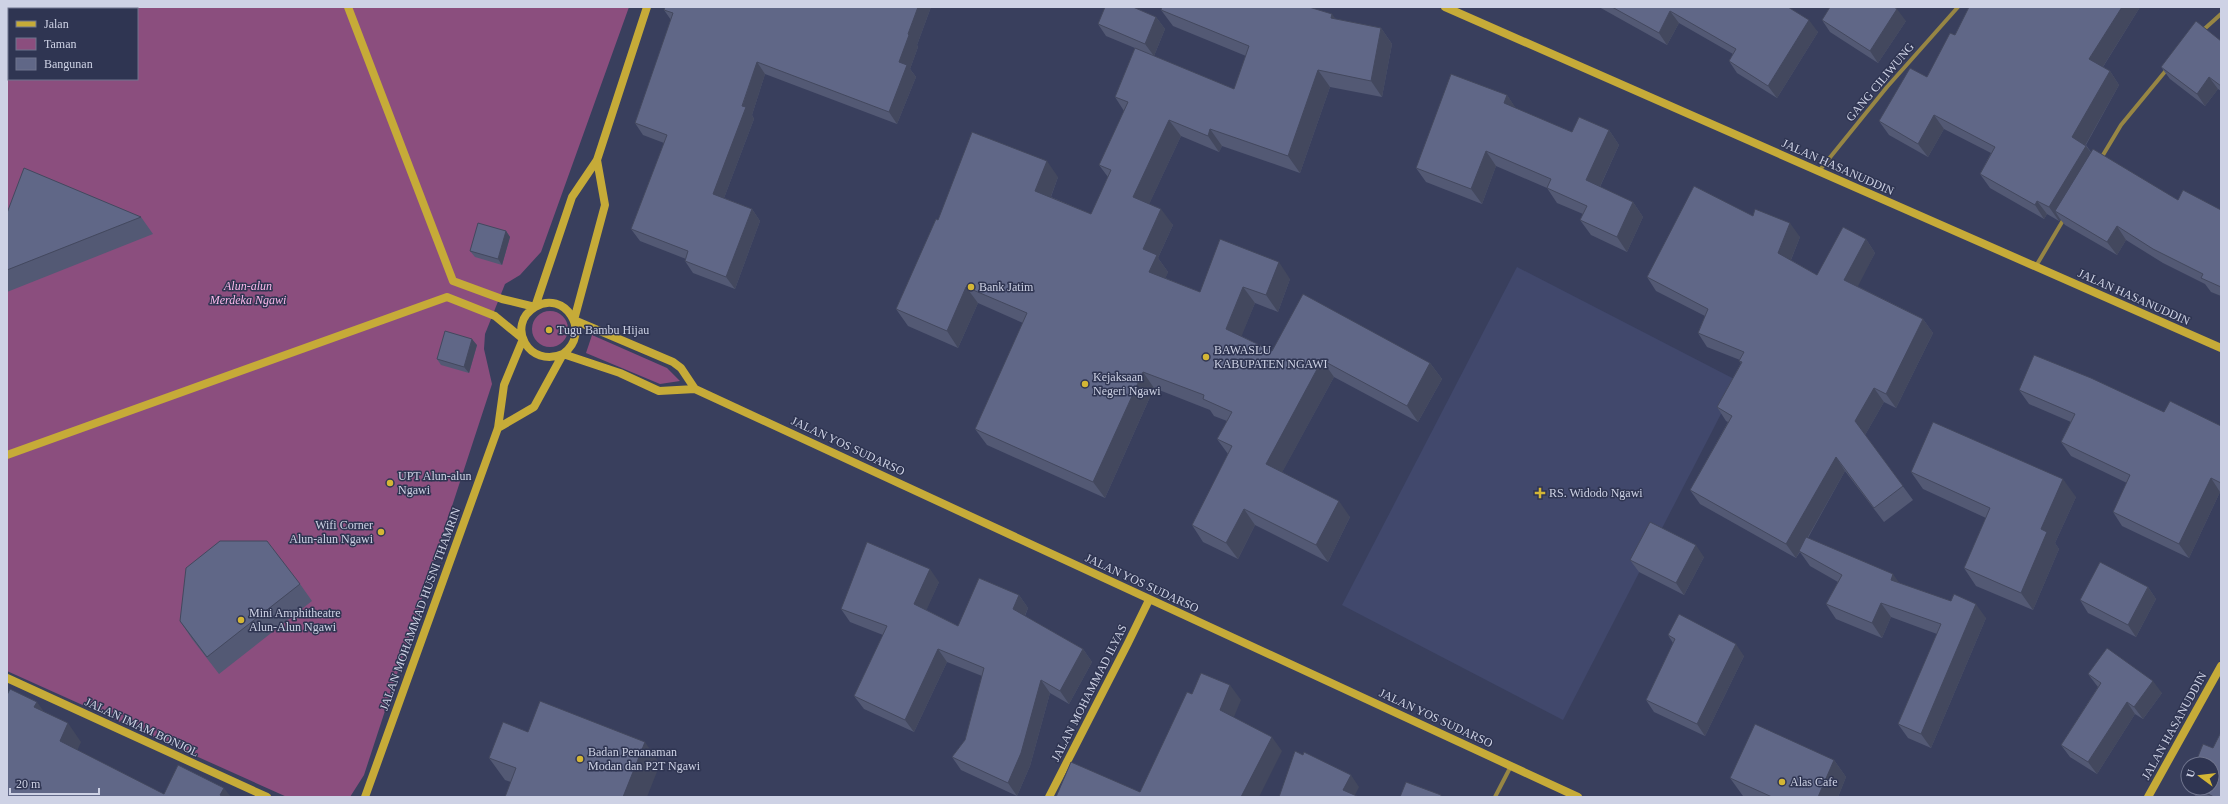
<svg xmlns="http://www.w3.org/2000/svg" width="2228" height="804" font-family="'Times New Roman',serif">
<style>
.built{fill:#41486c}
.green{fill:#8b4e7e;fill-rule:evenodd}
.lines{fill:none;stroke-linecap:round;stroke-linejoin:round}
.street{stroke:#978644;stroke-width:4}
.secondary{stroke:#c6ab38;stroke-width:8}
.wall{fill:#535974}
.shaded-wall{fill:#43485e}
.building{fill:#606787;stroke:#43485e}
.poi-dot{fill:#d4b635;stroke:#2f3552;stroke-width:1.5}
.labels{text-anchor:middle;stroke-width:3;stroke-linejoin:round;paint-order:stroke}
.street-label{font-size:12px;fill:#ced2e5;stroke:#2f3552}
.park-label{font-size:12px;font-style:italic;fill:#fbb9eb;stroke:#2f3552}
.poi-label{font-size:12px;fill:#ced2e5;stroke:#2f3552;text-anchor:start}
</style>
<rect width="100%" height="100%" fill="#393f5d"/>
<path class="built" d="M1517 267 1738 381 1563 720 1342 605Z"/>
<path class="green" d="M7 7H629L541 252 520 275 505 284 485 334 484 349 492 384 364 775 350 797H287L7 671ZM9 9H137V79H9Z
M532 329a18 18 0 1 1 36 0a18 18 0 1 1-36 0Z
M592 335 667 368 680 381 660 384 586 353Z"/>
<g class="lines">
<path class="street" d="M2201 32 2221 14
M2100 160 2121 125 2168 68
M1819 171 1887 87 1958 7
M2036 266 2065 217
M1495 797 1511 766"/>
<path class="secondary" d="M348 7 453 281 502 299 535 307 572 197 597 160 647 7
M1445 7 2221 348
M597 160 605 205 574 320 673 362 681 368 695 389 1578 797
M563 354 620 373 659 391 695 389
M498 428 534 407 563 354C593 332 564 289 535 307 505 325 529 369 563 354
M7 455 447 297 495 316 523 339 504 385 498 428 365 797
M7 678 267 797
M1049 797 1128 643 1149 600
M2148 797 2221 666"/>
</g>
<path class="wall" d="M665 7H931L917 45 918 47 910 69 916 77 897 124 765 74 752 115 754 119 724 198 752 209 760 221 735 289 693 273 685 261 686 259 640 241 631 229 664 143 643 135 635 123 671 20 664 10Z
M1599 7H1788L1818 32 1777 98 1737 73 1729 61 1733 54 1679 23 1667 45Z
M2140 7 2103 67 2110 71 2119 85 2086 145 2091 152 2178 200 2221 210V296L2211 292 2205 284 2163 263 2126 240 2117 255 2065 225 2060 219 2059 221 2047 214 2044 219 1990 188 1980 174 1991 153 1944 129 1928 157 1889 135 1879 121 1927 77 1955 35Z
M1161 10 1336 19 1381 28 1392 44 1382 97 1330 87 1300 173 1222 146 1219 152 1181 136 1149 204 1173 225 1158 258 1168 272 1165 278 1200 292 1290 279 1278 312 1255 303 1241 336 1272 351 1430 363 1442 379 1418 422 1334 377 1282 472 1350 517 1328 562 1255 525 1238 559 1203 542 1192 525 1228 454 1217 439 1227 421 1214 416 1210 410 1154 388 1105 498 987 445 975 429 1023 323 978 303 958 348 908 326 896 309 938 220 1058 177 1051 197 1091 214 1108 177 1099 165 1124 111 1115 97 1135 48 1106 36 1098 24 1156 17 1165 29 1154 56 1234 89 1246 56 1173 26Z
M1822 20 1906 21 1878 63 1830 32Z
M2221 41V91L2218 89 2205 106 2170 79 2161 67Z
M1507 95 1516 109 1572 132 1609 130 1619 145 1600 187 1633 202 1643 217 1627 252 1591 235 1580 220 1583 214 1557 203 1547 188 1496 166 1482 204 1426 182 1416 168Z
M7 213 141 217 153 234 7 292Z
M1753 216 1800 237 1791 260 1817 275 1866 239 1875 253 1857 286 1923 319 1933 333 1896 408 1884 402 1865 435 1913 500 1884 522 1845 471 1808 538 1900 583 1986 618 1931 748 1908 738 1898 724 1937 634 1891 617 1882 638 1836 619 1826 604 1838 582 1810 566 1800 552 1796 558 1700 504 1690 490 1728 422 1726 421 1717 407 1741 363 1739 361 1740 360 1707 347 1698 333 1705 316 1656 291 1647 277Z
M506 231 510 237 502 265 475 257 470 251Z
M477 345 469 373 441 365 437 359Z
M2019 390 2164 412 2221 426V492H2220L2189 558 2122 526 2113 512 2127 483 2071 456 2061 442 2071 422 2029 404Z
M1911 472 2076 497 2055 543 2059 549 2033 610 1976 586 1964 568 1986 518 1923 489Z
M1704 557 1684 595 1639 572 1630 560Z
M939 582 926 610 958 626 1019 595 1028 608 1025 616 1083 649 1092 662 1069 704 1050 693 1030 766 1017 796 961 770 952 757 965 740 982 676 947 662 914 732 864 709 854 696 883 635 850 622 841 609Z
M300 584 312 601 219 674 192 639 180 621Z
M2148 587 2156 599 2136 637 2088 613 2080 600Z
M1668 635 1744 656 1705 736 1654 712 1646 700 1673 643Z
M2088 674 2162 693 2143 719 2135 714 2097 774 2070 757 2061 745 2098 687Z
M528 732 660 764 511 782 505 780 489 758Z
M2213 748 2221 797H2196L2190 788H2212Z
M1834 760 1846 777 1838 797H1745L1743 796 1730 778Z"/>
<path class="shaded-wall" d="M918 7H931L917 45 918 47 910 69 916 77 897 124 889 112 899 62 908 34Z
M2122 7H2140L2099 73 2089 59Z
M1897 9 1906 21 1878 63 1870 51Z
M1670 11 1679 23 1667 45 1659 33Z
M1332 14 1344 30 1331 18Z
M1156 17 1165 29 1154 56 1145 44Z
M1809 20 1818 32 1777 98 1768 86Z
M1381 28 1392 44 1382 97 1371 81Z
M757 62 765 74 752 115 754 119 721 206 713 194Z
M1318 70 1330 87 1300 173 1288 156Z
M2110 71 2119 85 2082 151 2072 137Z
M2209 77 2218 89 2205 106 2197 94Z
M1507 95 1517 110 1504 103Z
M1934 115 1944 129 1928 157 1918 144Z
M1169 120 1181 136 1145 213 1133 197Z
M1210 129 1222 146 1219 152 1208 136Z
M1609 130 1619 145 1596 195 1586 180Z
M2086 146 2096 159 2055 211 2060 219 2059 221 2049 207Z
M1486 151 1496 166 1482 204 1471 189Z
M1047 161 1058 177 1047 207 1035 191Z
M2037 201 2047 214 2044 219 2035 205Z
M1633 202 1643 217 1627 252 1617 237Z
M752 209 760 221 735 289 726 277Z
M1161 209 1173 225 1158 258 1168 272 1161 289 1149 272 1143 249Z
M1790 223 1800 237 1788 267 1778 253Z
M2117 226 2126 240 2117 255 2107 242Z
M506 231 510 237 502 265 498 259Z
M1866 239 1875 253 1854 294 1844 280Z
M1279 262 1290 279 1278 312 1266 295Z
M966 287 978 303 958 348 947 331Z
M1243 287 1255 303 1238 345 1226 329Z
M1923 319 1933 333 1896 408 1886 394Z
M472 339 477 345 469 373 464 367Z
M1322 360 1334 377 1278 480 1266 464Z
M1430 363 1442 379 1418 422 1407 406Z
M1143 372 1154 388 1105 498 1093 482Z
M1874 388 1884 402 1865 435 1855 421Z
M1836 457 1845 471 1796 558 1786 544Z
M2211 478 2220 492 2189 558 2179 544Z
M2063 479 2076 497 2055 543 2059 549 2033 610 2021 593 2041 529Z
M1339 501 1350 517 1328 562 1316 545Z
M1244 509 1255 525 1238 559 1226 543Z
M1696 545 1704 557 1684 595 1676 583Z
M930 569 939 582 923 618 914 604Z
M1893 574 1903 588 1891 580Z
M2148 587 2156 599 2136 637 2128 625Z
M1019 595 1028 608 1022 622 1013 609Z
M1881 603 1891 617 1882 638 1872 623Z
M1976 604 1986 618 1931 748 1921 734Z
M1736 644 1744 656 1705 736 1697 724Z
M938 649 947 662 914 732 905 720Z
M1083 649 1092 662 1069 704 1060 691Z
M1041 680 1050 693 1030 766 1017 796 1008 783Z
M2153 681 2162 693 2143 719 2134 707Z
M1230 685 1241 700 1231 724 1220 710Z
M37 702 50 720 34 707Z
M2127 702 2135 714 2097 774 2088 762Z
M68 723 81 742 73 760 60 741Z
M1272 737 1282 751 1259 797H1241Z
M645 742 660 764 647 797H623Z
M1834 760 1846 777 1838 797H1818Z
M1351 775 1359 787 1354 797 1343 790Z
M224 788 231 797H222L220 795Z"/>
<path class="building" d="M665 7H918L908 34 909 35 899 62 907 65 889 112 757 62 742 106 746 107 713 194 752 209 726 277 685 261 688 251 631 229 667 135 635 123 673 13 664 10Z
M1105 7H1133L1156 17 1145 44 1098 24Z
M1162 7H1309L1332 14 1331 18 1381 28 1371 81 1318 70 1288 156 1210 129 1208 136 1169 120 1133 197 1161 209 1143 249 1157 255 1149 272 1200 292 1220 239 1279 262 1266 295 1243 287 1226 329 1272 351 1303 294 1430 363 1407 406 1322 360 1266 464 1339 501 1316 545 1244 509 1226 543 1192 525 1232 446 1217 439 1232 412 1203 399 1204 395 1143 372 1093 482 975 429 1027 313 966 287 947 331 896 309 936 219 938 220 972 132 1047 161 1035 191 1091 214 1111 170 1099 165 1128 102 1115 97 1135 48 1234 89 1249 46 1161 10Z
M1612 7H1788L1809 20 1768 86 1729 61 1736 49 1670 11 1659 33Z
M1830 7H1894L1897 9 1870 51 1822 20Z
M1969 7H2122L2089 59 2110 71 2072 137 2086 146 2049 207 2037 201 2035 205 1980 174 1995 147 1934 115 1918 144 1879 121 1910 68 1927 77 1950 33 1955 35Z
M2196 21 2221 41V86L2209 77 2197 94 2161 67Z
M1451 74 1507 95 1504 103 1572 132 1579 117 1609 130 1586 180 1633 202 1617 237 1580 220 1587 206 1547 188 1551 179 1486 151 1471 189 1416 168Z
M2093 149 2178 200 2183 190 2221 210V287L2201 278 2203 274 2153 249 2117 226 2107 242 2055 211Z
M24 168 141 217 7 270V213Z
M1694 186 1753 216 1755 209 1790 223 1778 253 1817 275 1843 227 1866 239 1844 280 1923 319 1886 394 1874 388 1855 421 1903 486 1874 508 1836 457 1786 544 1690 490 1732 416 1717 407 1742 362 1739 361 1744 352 1698 333 1708 309 1647 277Z
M478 223 506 231 498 259 470 251Z
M445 331 472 339 464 367 437 359Z
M2034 355 2091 378 2164 412 2170 401 2221 426V483L2211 478 2179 544 2113 512 2130 475 2061 442 2075 414 2019 390Z
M1933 422 2063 479 2041 529 2047 532 2021 593 1964 568 1990 508 1911 472Z
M1650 522 1696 545 1676 583 1630 560Z
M1806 537 1893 574 1891 580 1951 601 1954 594 1976 604 1921 734 1898 724 1941 624 1881 603 1872 623 1826 604 1842 575 1799 551Z
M220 541H267L300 584 207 657 180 621 186 568Z
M867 542 930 569 914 604 958 626 979 578 1019 595 1013 609 1083 649 1060 691 1041 680 1021 753 1008 783 952 757 965 740 984 668 938 649 905 720 854 696 887 626 841 609Z
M2100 562 2148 587 2128 625 2080 600Z
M1679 614 1736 644 1697 724 1646 700 1675 639 1668 635Z
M2107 648 2153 681 2134 707 2127 702 2088 762 2061 745 2101 683 2088 674Z
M1201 673 1230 685 1220 710 1272 737 1241 797H1056L1071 762 1140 792 1187 692 1192 694Z
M10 689 37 702 34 707 68 723 60 741 164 794 178 765 224 788 220 795 224 797H7V695Z
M540 701 645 742 623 797H505L516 768 489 758 503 722 528 732Z
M1755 724 1834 760 1818 797H1772L1730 778Z
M2221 732V797H2214L2196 788H2212V764H2195L2203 744 2213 748Z
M1295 751 1303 755 1304 752 1351 775 1343 790 1359 797H1279Z
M1406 782 1441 795V797H1400Z"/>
<g class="poi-dot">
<circle cx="971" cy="287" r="4"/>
<circle cx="549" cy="330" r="4"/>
<circle cx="1206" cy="357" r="4"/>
<circle cx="1085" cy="384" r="4"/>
<circle cx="390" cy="483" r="4"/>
<path d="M1538 487h4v4h4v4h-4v4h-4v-4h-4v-4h4z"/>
<circle cx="381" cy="532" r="4"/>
<circle cx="241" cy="620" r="4"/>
<circle cx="580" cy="759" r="4"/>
<circle cx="1782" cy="782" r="4"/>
</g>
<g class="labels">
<g class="street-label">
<text transform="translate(1880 82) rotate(-50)" y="4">GANG CILIWUNG</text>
<text transform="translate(1838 167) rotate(24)" y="4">JALAN HASANUDDIN</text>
<text transform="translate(2134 297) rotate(24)" y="4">JALAN HASANUDDIN</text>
<text transform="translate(848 446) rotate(25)" y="4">JALAN YOS SUDARSO</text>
<text transform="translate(1142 583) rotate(25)" y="4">JALAN YOS SUDARSO</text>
<text transform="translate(420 609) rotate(-70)" y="4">JALAN MOHAMMAD HUSNI THAMRIN</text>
<text transform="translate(1089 693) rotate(-63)" y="4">JALAN MOHAMMAD ILYAS</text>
<text transform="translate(1436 718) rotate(25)" y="4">JALAN YOS SUDARSO</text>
<text transform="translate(2174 726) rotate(-61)" y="4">JALAN HASANUDDIN</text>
<text transform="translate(142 727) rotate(25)" y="4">JALAN IMAM BONJOL</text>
</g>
<g class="park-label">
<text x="248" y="290">Alun-alun<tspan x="248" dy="14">Merdeka Ngawi</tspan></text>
</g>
<g class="poi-label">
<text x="979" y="291">Bank Jatim</text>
<text x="557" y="334">Tugu Bambu Hijau</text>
<text x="1214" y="354">BAWASLU<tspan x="1214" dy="14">KABUPATEN NGAWI</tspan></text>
<text x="1093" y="381">Kejaksaan<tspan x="1093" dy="14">Negeri Ngawi</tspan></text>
<text x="398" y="480">UPT Alun-alun<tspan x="398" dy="14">Ngawi</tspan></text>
<text x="1549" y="497">RS. Widodo Ngawi</text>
<text x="373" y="529" text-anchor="end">Wifi Corner<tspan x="373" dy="14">Alun-alun Ngawi</tspan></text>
<text x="249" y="617">Mini Amphitheatre<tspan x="249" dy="14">Alun-Alun Ngawi</tspan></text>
<text x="588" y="756">Badan Penanaman<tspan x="588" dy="14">Modan dan P2T Ngawi</tspan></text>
<text x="1790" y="786">Alas Cafe</text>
</g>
</g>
<rect width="2228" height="804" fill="none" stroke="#ced2e5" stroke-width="16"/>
<rect x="8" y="8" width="130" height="72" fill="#2f3552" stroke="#6f748d"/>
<rect x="16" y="21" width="20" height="6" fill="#c6ab38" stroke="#6f748d"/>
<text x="44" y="28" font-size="12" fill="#ced2e5">Jalan</text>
<rect x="16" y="38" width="20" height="12" fill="#8b4e7e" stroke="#6f748d"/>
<text x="44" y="48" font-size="12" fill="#ced2e5">Taman</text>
<rect x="16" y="58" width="20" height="12" fill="#606787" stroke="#6f748d"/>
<text x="44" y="68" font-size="12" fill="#ced2e5">Bangunan</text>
<g transform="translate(2200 776) rotate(285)"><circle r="19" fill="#2f3552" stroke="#6f748d"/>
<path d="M0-3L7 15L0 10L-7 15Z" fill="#d4b635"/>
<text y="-6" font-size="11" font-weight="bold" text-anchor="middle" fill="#ced2e5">U</text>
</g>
<path d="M10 788v6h89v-6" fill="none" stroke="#ced2e5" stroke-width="2"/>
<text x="16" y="788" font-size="12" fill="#ced2e5" stroke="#2f3552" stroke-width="3" paint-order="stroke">20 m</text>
</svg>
